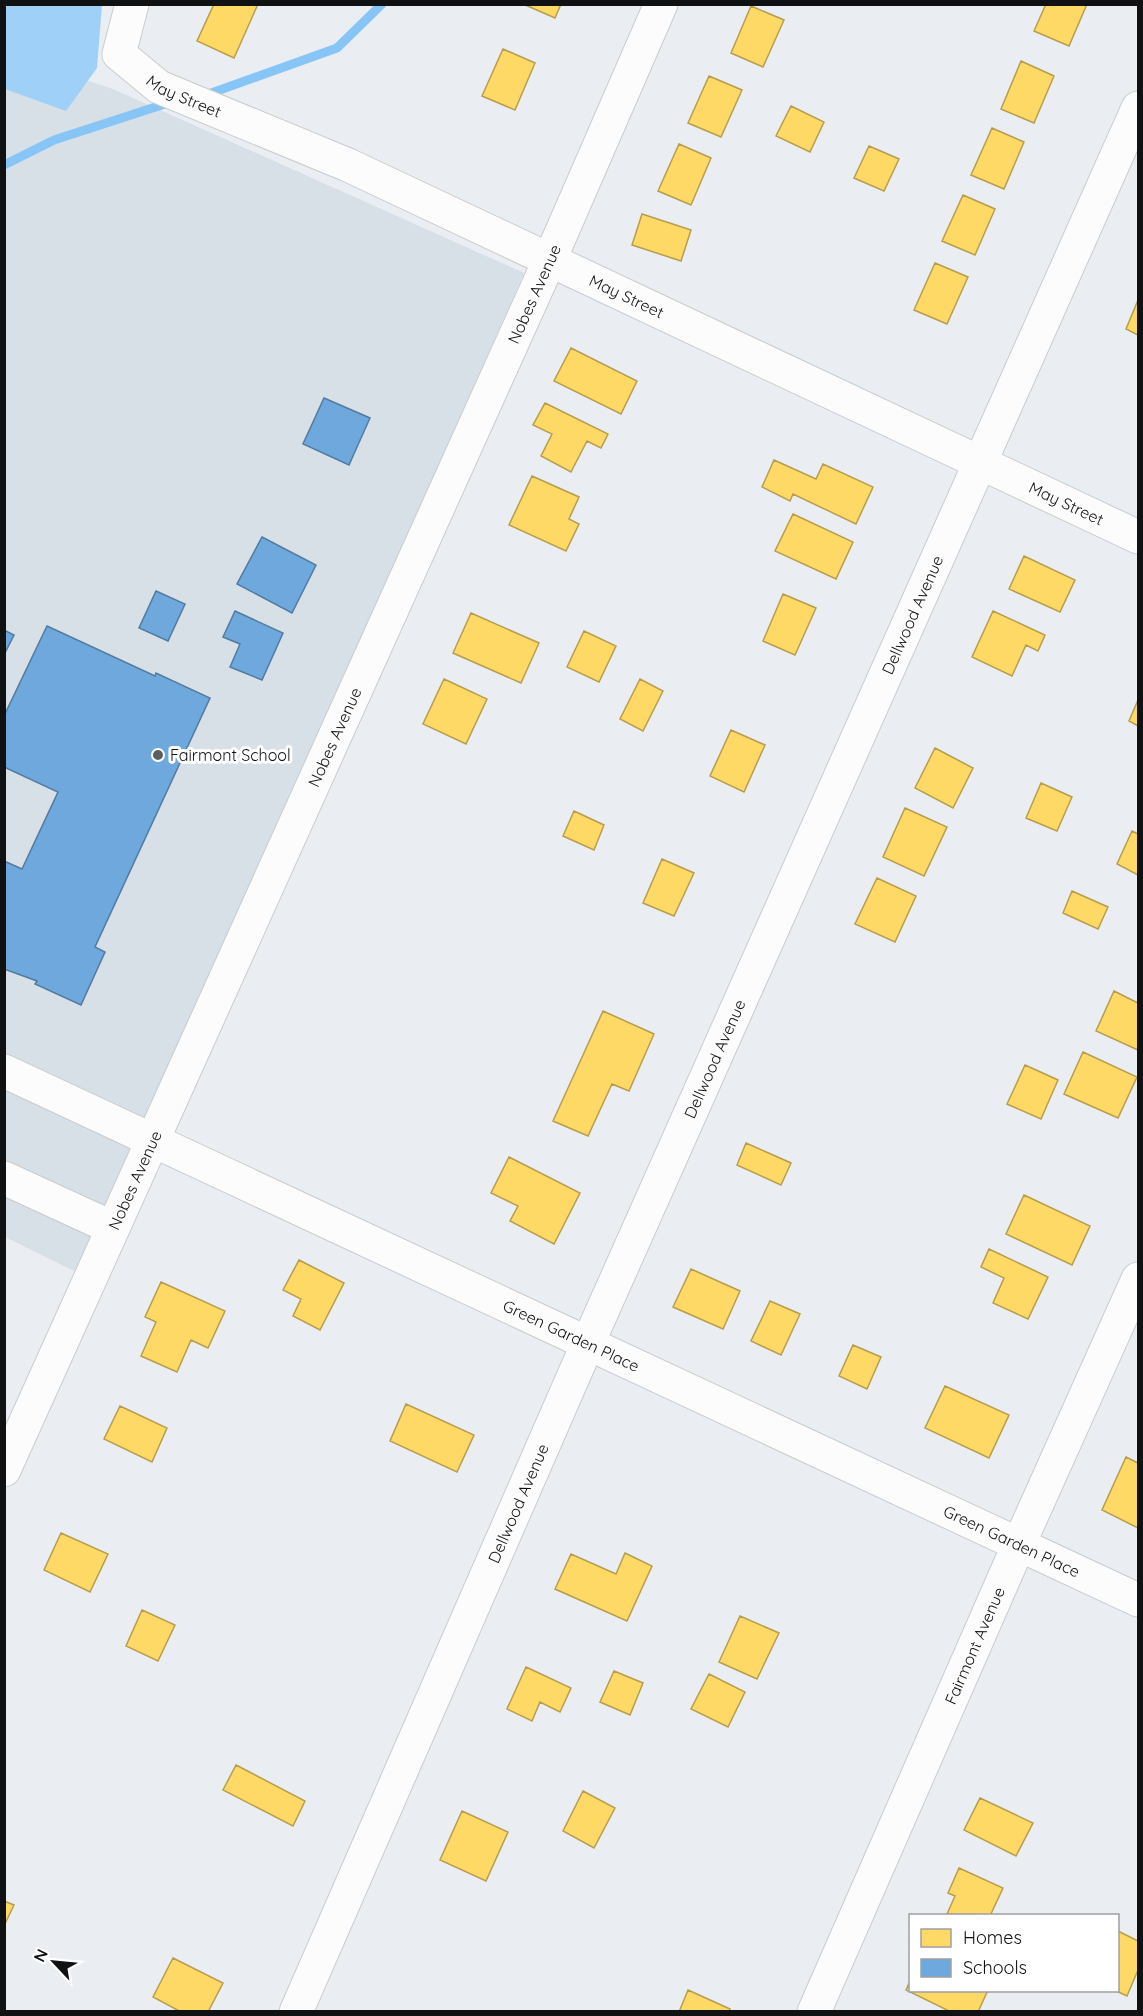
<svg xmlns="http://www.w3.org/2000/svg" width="1143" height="2016" font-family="Quicksand,sans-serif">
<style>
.built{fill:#d7dfe7}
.forest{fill:#9fd1f8}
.homes{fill:#ffd966;stroke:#b79d4d;stroke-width:1.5}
.schools{fill:#6fa8dc;stroke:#527ba0;stroke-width:1.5}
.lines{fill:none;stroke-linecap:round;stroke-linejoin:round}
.stream{stroke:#87c5f6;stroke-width:9}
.minor-casing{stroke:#c8ccce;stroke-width:35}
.minor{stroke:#fcfcfd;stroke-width:33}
.poi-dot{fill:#5c5e61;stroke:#fff;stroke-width:2}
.labels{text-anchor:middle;stroke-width:6;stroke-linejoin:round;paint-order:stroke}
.street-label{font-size:16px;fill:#0f1113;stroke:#fff}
.poi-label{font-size:16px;fill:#0f1113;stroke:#fff;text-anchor:start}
</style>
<rect width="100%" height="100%" fill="#eaeef2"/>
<path class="built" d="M4 53 113 89 524 273 82 1275 5 1237Z"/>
<path class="forest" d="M5 4 102 5 97 68 66 111 5 89Z"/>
<path class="homes" d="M214 4H258L234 58 197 41Z
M523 4H561L555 18Z
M1046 4H1087L1069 46 1034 31Z
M751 6 784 20 763 67 731 53Z
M503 49 535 63 515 110 482 96Z
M1021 61 1054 76 1034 123 1001 109Z
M709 76 742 90 721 137 688 123Z
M791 106 824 122 810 152 776 136Z
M992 128 1024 142 1004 189 971 175Z
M679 144 711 158 691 205 658 191Z
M869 146 899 159 884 191 854 178Z
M963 195 995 209 975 255 942 241Z
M642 214 691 230 681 261 632 245Z
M935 263 968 277 947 324 914 310Z
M1138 300V335L1126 329Z
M571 348 637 381 621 414 554 381Z
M545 403 608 434 601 448 587 441 571 472 541 456 552 434 533 425Z
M774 460 816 479 823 464 873 487 856 524 793 494 790 501 762 487Z
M532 476 579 497 569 519 579 524 566 551 509 525Z
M793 514 853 542 836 579 775 551Z
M1024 556 1075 580 1060 612 1009 589Z
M783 594 816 608 795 655 763 641Z
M993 611 1045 635 1038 651 1026 645 1012 676 972 657Z
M471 613 539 643 521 683 453 653Z
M584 631 616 646 599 682 567 667Z
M444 679 487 699 466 744 423 724Z
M640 679 663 691 643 731 620 719Z
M1138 700V726L1129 721Z
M731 730 765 745 744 792 710 776Z
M935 748 973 768 953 808 915 788Z
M1041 783 1072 797 1057 831 1026 818Z
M905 808 947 827 924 876 883 857Z
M574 811 604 825 594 850 563 836Z
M1132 831 1138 834V875L1117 864Z
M662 859 694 873 674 916 643 903Z
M877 878 916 896 895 942 855 924Z
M1072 891 1108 907 1098 929 1063 913Z
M1114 991 1138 1003V1050L1096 1031Z
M603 1011 654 1034 629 1091 612 1084 588 1136 553 1121Z
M1083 1052 1137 1077 1118 1118 1064 1094Z
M1025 1065 1058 1080 1041 1119 1007 1104Z
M746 1143 791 1163 781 1185 737 1165Z
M509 1157 580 1193 554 1244 510 1221 518 1206 491 1193Z
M1024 1195 1090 1226 1072 1265 1006 1234Z
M989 1249 1048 1277 1028 1319 993 1303 1004 1278 981 1267Z
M299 1260 344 1283 320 1330 293 1316 301 1299 283 1290Z
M691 1269 740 1291 723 1329 673 1307Z
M161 1282 225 1311 208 1348 191 1340 177 1372 141 1356 156 1322 145 1317Z
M770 1301 800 1314 781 1355 751 1341Z
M853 1345 881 1357 867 1389 839 1376Z
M945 1386 1009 1415 989 1458 925 1428Z
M406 1404 474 1435 457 1472 390 1441Z
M120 1406 167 1428 152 1462 104 1439Z
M1126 1457 1138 1463V1528L1102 1510Z
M61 1533 108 1554 90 1592 44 1570Z
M625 1553 652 1566 627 1621 555 1589 571 1554 616 1574Z
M142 1610 175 1625 158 1661 126 1646Z
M740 1616 779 1633 757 1679 719 1662Z
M526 1667 571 1688 560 1712 540 1702 532 1721 507 1709Z
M614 1671 643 1683 630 1715 600 1702Z
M709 1674 745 1692 728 1727 691 1709Z
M236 1765 305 1801 293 1826 223 1790Z
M583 1791 615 1808 594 1848 563 1831Z
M980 1798 1033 1823 1016 1856 964 1830Z
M462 1811 508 1832 486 1881 440 1860Z
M959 1868 1003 1888 990 1916 947 1914 955 1896 948 1893Z
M4 1901 14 1905 4 1926Z
M1118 1931 1138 1941V1970L1127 1996 1114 1990H1118Z
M173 1958 223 1983 208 2012H181L153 1997Z
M910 1981V1990H988L978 2012H951L906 1990Z
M688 1990 730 2009 729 2012H679Z"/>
<path class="schools" d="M324 398 370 418 349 465 303 444Z
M262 537 316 565 292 613 237 584Z
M156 591 185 604 168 641 139 628Z
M235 611 283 633 262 680 230 667 240 644 223 637Z
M47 626 155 676 156 673 210 698 95 947 105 952 81 1005 35 984 37 981 4 969V861L22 869 58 792 4 767V716Z
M4 630 14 635 4 655Z"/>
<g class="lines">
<path class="stream" d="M203 96 337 48 382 4
M4 165 54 140 171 102"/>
<g class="minor-casing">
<g id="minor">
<path id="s1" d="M132 4 119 54 159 87 348 165 1138 537"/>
<path id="s2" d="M4 1071 1138 1600"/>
<path d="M4 1178 113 1228"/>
<path id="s3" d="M4 1470 550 259 661 4"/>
<path id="s4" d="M296 2012 588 1343 1138 108"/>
<path id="s5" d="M814 2012 1019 1544 1138 1279"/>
</g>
</g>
<use href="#minor" class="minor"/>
</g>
<circle class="poi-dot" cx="158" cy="755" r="6"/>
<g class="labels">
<g class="street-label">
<text dy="6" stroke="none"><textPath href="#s1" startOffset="130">May Street</textPath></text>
<text dy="6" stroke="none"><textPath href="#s3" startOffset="1290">Nobes Avenue</textPath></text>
<text dy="6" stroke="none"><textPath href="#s1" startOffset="616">May Street</textPath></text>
<text dy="6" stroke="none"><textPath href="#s1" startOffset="1102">May Street</textPath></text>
<text dy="6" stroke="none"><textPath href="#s4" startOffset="1527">Dellwood Avenue</textPath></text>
<text dy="6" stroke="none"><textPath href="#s3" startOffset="804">Nobes Avenue</textPath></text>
<text dy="6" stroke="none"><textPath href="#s4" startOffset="1041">Dellwood Avenue</textPath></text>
<text dy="6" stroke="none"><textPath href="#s3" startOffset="318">Nobes Avenue</textPath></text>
<text dy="6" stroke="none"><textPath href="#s2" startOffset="626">Green Garden Place</textPath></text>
<text dy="6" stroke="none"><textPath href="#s4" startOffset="555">Dellwood Avenue</textPath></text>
<text dy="6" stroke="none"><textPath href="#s2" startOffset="1112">Green Garden Place</textPath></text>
<text dy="6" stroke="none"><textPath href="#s5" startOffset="400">Fairmont Avenue</textPath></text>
</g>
<g class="poi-label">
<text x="170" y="761">Fairmont School</text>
</g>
</g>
<rect width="1143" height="2016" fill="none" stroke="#0f1113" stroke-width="12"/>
<rect x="909" y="1914" width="210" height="78" fill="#ffffff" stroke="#9fa0a1" stroke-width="1.5"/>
<rect x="921" y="1929" width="30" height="18" fill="#ffd966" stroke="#9fa0a1" stroke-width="1.5"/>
<text x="963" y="1944" font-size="18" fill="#0f1113">Homes</text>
<rect x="921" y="1959" width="30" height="18" fill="#6fa8dc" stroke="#9fa0a1" stroke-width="1.5"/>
<text x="963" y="1974" font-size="18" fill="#0f1113">Schools</text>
<g transform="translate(54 1962) rotate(296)" stroke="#ffffff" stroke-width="4.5" paint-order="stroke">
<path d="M0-4.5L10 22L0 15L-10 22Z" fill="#0f1113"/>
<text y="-9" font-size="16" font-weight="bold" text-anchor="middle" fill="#0f1113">N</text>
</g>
</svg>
